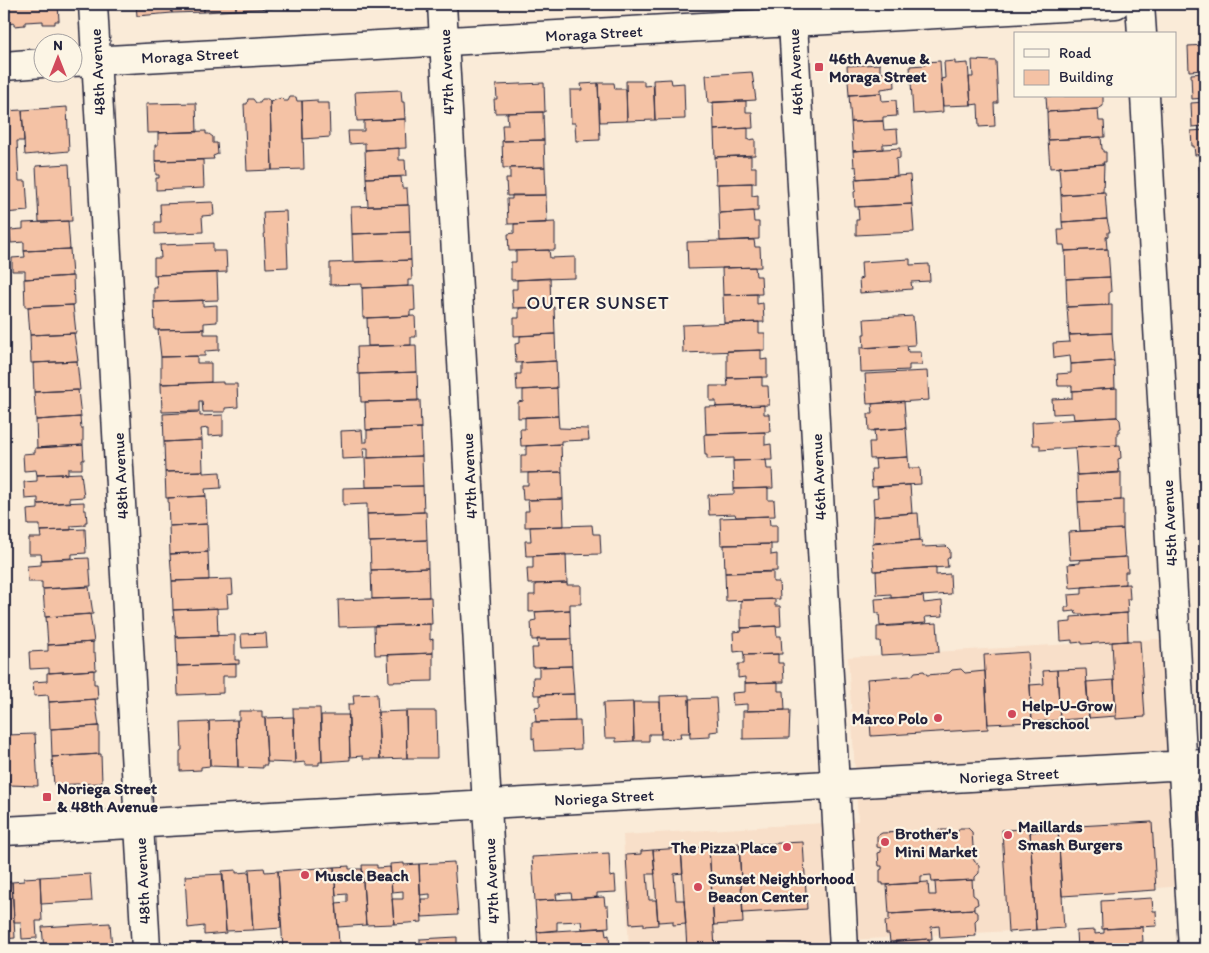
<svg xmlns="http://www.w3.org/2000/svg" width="1209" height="953" font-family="Itim,sans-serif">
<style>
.built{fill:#f8dfc9}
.building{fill:#f4c2a5;stroke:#22223b}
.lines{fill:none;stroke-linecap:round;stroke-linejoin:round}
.minor-casing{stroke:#22223b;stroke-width:31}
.minor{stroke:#fcf5e5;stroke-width:28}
.poi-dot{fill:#d1495b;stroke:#fcf5e5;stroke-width:2}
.labels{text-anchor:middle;stroke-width:4.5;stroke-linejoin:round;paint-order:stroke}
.street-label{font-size:16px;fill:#22223b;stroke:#fcf5e5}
.poi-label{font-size:16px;font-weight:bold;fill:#22223b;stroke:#fcf5e5;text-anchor:start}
.quarter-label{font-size:19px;letter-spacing:1px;fill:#22223b;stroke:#fcf5e5}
</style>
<rect width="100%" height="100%" fill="#faebd8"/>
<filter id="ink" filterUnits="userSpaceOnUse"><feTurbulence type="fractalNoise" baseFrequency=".02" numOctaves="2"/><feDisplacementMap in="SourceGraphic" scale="10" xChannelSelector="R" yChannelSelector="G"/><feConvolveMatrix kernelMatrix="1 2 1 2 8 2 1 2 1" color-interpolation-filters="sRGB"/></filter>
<g filter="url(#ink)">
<path class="built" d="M1175 638 1182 765 1205 764V884L1063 896 1064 928 689 949H629L623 835 858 821 848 657Z"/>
<path class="building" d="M7 4H58L59 21H55V24H43V21L25 22V25L14 26V23L8 24Z
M136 4H171L172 13 137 16Z
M171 4H204V12L172 13Z
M204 4H236V10L204 12Z
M236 4H273V8L236 10Z
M1205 45V73H1204V70L1189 71 1188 46Z
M972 60 996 61 998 103H994L995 126 979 127 978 104 971 105 969 77H973Z
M940 61 943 112 913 114 910 66 925 65V62Z
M955 61V64L968 63 971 105 943 106 941 79 945 78 944 62Z
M880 64V73L894 72 895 87 881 89V93L849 95 847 66Z
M752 72 756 100 708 103 706 75Z
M1204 73H1205V100V98L1192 99 1191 74Z
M671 79 672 84 684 83 685 119 655 120 653 80Z
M626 81H644V86L654 85 655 120 627 121Z
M544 83 545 112 495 113 494 99H497L496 85Z
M598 83H614L615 89H626L627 121 600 122Z
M598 83 600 140 576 141 575 123H571L570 90H582L581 84Z
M401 90 402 102H404L405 119 357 121 355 92Z
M881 93 882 101 896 100 897 116 883 117V121L851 122 849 95Z
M1046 96H1103V106L1098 109 1047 112Z
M290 97H296L297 101H302L304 169 272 170 270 102 281 98 284 101H288Z
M248 99H253L256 103H260L262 99H268L270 102 272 170 247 171 244 104H247Z
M317 100V103H329L330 137 303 139 302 101Z
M746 101V112H752L753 128 714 130 713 102Z
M1205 102V126L1192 127 1191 103Z
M196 103 197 132 147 133 146 104Z
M67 107 69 151 25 155 22 110Z
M1098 109 1099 121H1104L1105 137 1048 140 1047 112Z
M22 110 24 141H17L19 181H26L28 211 4 213V111Z
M543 112 544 140 503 141 502 125H508L507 113Z
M405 119 406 148 365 150V143L349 144 348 131H364V121Z
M883 121 884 130 897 129 898 143 883 144V149L853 151 851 122Z
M748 128V140L755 139V155L715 157 714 130Z
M1205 130V154L1195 155 1194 146H1192L1191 131Z
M206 131V134H209L213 137V143H217L218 154 213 156 214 159 155 161V145H158V133Z
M1101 137 1102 149H1103V152H1106V162H1103L1104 164 1050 168 1048 140Z
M544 140 545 167 503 168 502 141Z
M399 148V160H405L406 176 366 178 365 150Z
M900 148V158L896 159 897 176 857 179 856 166 854 167 853 151Z
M751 156V167H756V183L716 184 715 157Z
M1199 159H1205V182L1200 183Z
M203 160 204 188 156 190V178H159V175H156L155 161Z
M69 164 72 221 39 222 36 166Z
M1104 164 1103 192 1061 195 1059 167Z
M545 167 546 195 507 196 506 179H510V168Z
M910 175 912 204 855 207 854 192 856 191 855 179Z
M401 177 402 188H407L408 205 368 206 366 178Z
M752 183V196L758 195V211L719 213 718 184Z
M1204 186H1205V210L1204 211Z
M1105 192 1107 219 1062 222 1061 195Z
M512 195H546L547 223 508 224 507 199H512Z
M213 202 214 215 202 216 203 232 155 234V222H161L160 204Z
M912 204 914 232 856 235V220H859L858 207Z
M409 205 410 232 352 234 351 207Z
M286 211 288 267 266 268 263 212Z
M753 211 754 222H759V239L720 241 719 213Z
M1107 219 1110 232H1108V236L1106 237 1107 249 1065 251 1064 245H1059L1058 230H1063L1062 222Z
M68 221 70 249 24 251V242L11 243 10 230 23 229V223Z
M555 222V250L509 251 508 234 514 233V224Z
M410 232 411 260 353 262 352 234Z
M754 240 755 247H760L761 267 688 269 687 242Z
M213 243V251H226L227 272 154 275V258H161L160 245Z
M70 249 72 276 25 279V271H12V258L25 257 24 251Z
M1108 249 1110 277 1066 279 1065 251Z
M549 250 550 258 575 257V278L511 280V262H516V251Z
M910 259V265L929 264 930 281 911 282 912 289 860 293 859 279 862 278 861 262Z
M411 260 412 280H408V286L362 288V284L330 285V263Z
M755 267 756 276H761L762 294 723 295 722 268Z
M217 273 218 300 154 302V288H157L156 275Z
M73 276 74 305 25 307 24 279Z
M1110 277 1111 292H1109V305L1067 307 1066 279Z
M550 278 551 307 513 308 512 289H517V280Z
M414 286 415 310 410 311V316L363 318 362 288Z
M757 294V304L763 303 764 322 724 323 723 295Z
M203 300V306L217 305V322L204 323V329L155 330 154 302Z
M73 305 76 333 30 335 28 307Z
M1112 305V333L1069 335 1067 307Z
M554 307 555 334 514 336V318H519V308Z
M415 316 416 337H411V345L368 346 367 318Z
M913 316 915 345 864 348 863 334H865L864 319Z
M759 322V333H765V350L683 353 682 325Z
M204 329V334H219V350L205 351V356L161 357 158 330Z
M74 333 78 361 31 363 30 335Z
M1112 333 1114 361 1071 364 1070 356 1054 358 1053 343 1070 342 1069 335Z
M555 334 556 361 516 363 515 344 520 343V336Z
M416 345 417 372 358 374 357 347Z
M907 345 908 352H921L922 365H909V370L861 372 860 348Z
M761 350V360L767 359V377L727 378V351Z
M197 356V363H211V382L161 384V357Z
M77 361 80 390 34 392 33 363Z
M556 361 557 388 517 390 516 374H521V363Z
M1114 361 1115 388 1072 391V386H1058L1057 374 1071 373V364Z
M927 371 929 400 867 404 865 374Z
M417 372 418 401 361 402 360 374Z
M762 377V386H768L769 405 716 407V401H710V386H728L727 378Z
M223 382V384H237L238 407 225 408V412H203L202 401H199V411L162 412 161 384Z
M557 388 558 416 518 418V402L523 401V390Z
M1117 388V417L1074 419 1073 413 1053 414 1052 399 1072 398V391Z
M78 390 81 417 36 420 34 392Z
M420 400 421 428 366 430 365 402Z
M904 401 906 428 869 431 868 414H873L872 404Z
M764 405V414H769L770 432 706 434 705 407Z
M200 412V416L223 415V435L208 436V428L201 429 202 440 164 442 163 414Z
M558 416 559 428 588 429 589 440 561 441V444L521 446 520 429H525V417Z
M80 417 81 428H83V445L37 448 36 420Z
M1117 417 1120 420 1121 428 1119 429V433H1117V445L1040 450V445H1033L1032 422Z
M421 428 422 456 368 458V448H363L364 458 342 459 341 431 362 430 363 442H367V430Z
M906 428 908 457 870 459 869 442H875L874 430Z
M765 432V445L771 444 772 460 733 461V458L707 459V455H705L704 435 706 434Z
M202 440 203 471 165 472 164 442Z
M561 444 562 472 521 473V455H526V446Z
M83 445 84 460H82V469H68V474L37 475 36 470 24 471 23 454 35 453V448Z
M1120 445 1121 458 1118 459 1119 473 1077 475 1075 448Z
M422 456 423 486 366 487 365 458Z
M908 457 909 468H920L921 484 872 487 871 469H876L875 459Z
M766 460 767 469H772L773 488 734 489 733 461Z
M203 471V473L220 472 221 488 205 489 206 496 166 498 165 472Z
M562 472 563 499 523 500 522 485H528V473Z
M1121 472V500L1078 502 1077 475Z
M81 473 84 497 69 498V502L38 504V498L25 499 24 482 37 481V475Z
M910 485 912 513 874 516 873 498 878 497 877 487Z
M423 486 424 512 367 514V504L343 505V488Z
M768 488V500H774L775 516 736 517 735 514 709 515 708 495 734 494V489Z
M206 496 207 524 169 526 168 498Z
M563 499 564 526 525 527V511H529L528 500Z
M1123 500V529L1080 531 1078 502Z
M84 502V510H86L87 522H85V525L71 526V530L40 531V525H28L27 510 38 509V504Z
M426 512 427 540 368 542 367 514Z
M918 513 920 540 873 543 874 516Z
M769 516 770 525H777V544L721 545 720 518Z
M207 524 208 552 170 554 169 526Z
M592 525 593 534H600L601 554 526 556 525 541H531L530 527Z
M85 529 86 553 72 554V558L42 560 41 554H29V538H41L40 531Z
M1123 529 1125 557 1070 560 1068 532Z
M427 540 428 568 371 570 370 542Z
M921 540 922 547 946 546 950 550V557L947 559 948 567 874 571 872 544Z
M771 544V555L777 554V571L725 573 724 545Z
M208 552 209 580 172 581 170 554Z
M566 554 567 583 528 584 527 568H533V556Z
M1127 557 1128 572H1125V584L1070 588 1068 564 1080 563V560Z
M89 558 91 586 42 589V582H28L27 566 41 565V560Z
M936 567V575L950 574 951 594 891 598V594L877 595 876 571Z
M428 568 429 597 372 599 371 570Z
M773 572V582H779L780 599 726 601 725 573Z
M232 579 233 594 227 595 228 608 173 610 172 581Z
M567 583V585H581V604H570V610L529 612V595H535V584Z
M1129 584 1130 599H1127L1128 613 1083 616V614H1076L1075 611 1065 612V607H1069L1068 595 1082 594V587Z
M89 587 93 614 45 617 43 589Z
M923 596 924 603 942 601 943 616 925 617 926 623 880 626 879 613H876L875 599Z
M431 597 432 624 339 627 338 600Z
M775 599V606H780L781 626 741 628V600Z
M217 608 218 636 176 637 173 610Z
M570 610 571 639 532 640 531 621 536 620 535 612Z
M1127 613 1128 641 1082 644V642L1072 643V640L1061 641 1060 623 1071 622V617Z
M90 614 94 642 48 645 46 617Z
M937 623 939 652 881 655 880 641H877V627Z
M430 624V640L433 639V653L375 655 374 626Z
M776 626 777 636H781L782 654 744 655 743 651 734 652 733 632 742 631 741 628Z
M266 633 267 647 242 648 241 634Z
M235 635V660H239V664L177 666 176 637Z
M537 639H571L572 666 533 667 532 648H538Z
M1128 641H1140L1145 717 1116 719 1112 642Z
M93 642V652H95L96 670 49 673V668L30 669 29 652 48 651V645Z
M1028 652 1032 722 988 724 984 655Z
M433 653V681L389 682 388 655Z
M778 654V663H783L784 682 745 683V677L738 678V664H744V655Z
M236 664V676H223V693L178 695 177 666Z
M572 666 574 694 534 695 533 677H539V667Z
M961 669 965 673 985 671 988 729 871 736 867 679 912 676 915 672 924 671 927 675 949 673 952 670Z
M1086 669 1089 718 1060 720 1057 670Z
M94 670V684H97L98 699 49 702 48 695 34 696 33 682 47 681V673Z
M1057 670 1060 720 1032 722 1030 685 1044 684 1043 671Z
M1114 680 1116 716 1089 718 1086 682Z
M778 682V691H784L785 710 747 711V704L733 705 732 693 745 692V683Z
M377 694 380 759H363V756L350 757 348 704H354L353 695Z
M574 694 575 721 536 722 535 707 540 706V695Z
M689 695 690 733H680L681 738 661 739 660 696Z
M716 698 718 731 710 732V737L690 738 689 699Z
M95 699 99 726 50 729 49 702Z
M633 702 634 741 616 742V738H605L603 703Z
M633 702H660L661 734H649V741H634Z
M293 708H320L322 762H319V765H305V762L295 763Z
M790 710 789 738 743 739V711Z
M239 711H262V718H265L267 762V765H263V768L238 767 237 720H239Z
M406 711 407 758 380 759 378 712Z
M406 711H436L437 758H407Z
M321 715H349L350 760 322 762Z
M294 717 295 763 267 762 265 718Z
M237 720 238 767 210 766 209 721Z
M580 721 581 749 535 751 534 738 532 739V722Z
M209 722 210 766 201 767V770L180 771V751L182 750 181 723Z
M99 726V754L52 757 51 729Z
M35 734 38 786 9 785 7 735Z
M7 735 9 787 4 788V736Z
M101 754 102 783 54 785 52 757Z
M1152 822 1156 890 1062 896 1058 827Z
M960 828H968L972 832 974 861 979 865V873L975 877V880L932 882 931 875 921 876V883L883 885V883H880V870L882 869V866H879L878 853 881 852V848L877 847V836L882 833 907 832V836L914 835V832L927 831V834H938V830H951V833H957Z
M1030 829 1036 930 1008 932 1002 830Z
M1058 830 1064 928 1036 930 1030 832Z
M803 842 807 909 743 913 739 845Z
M739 843 743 923 714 925 709 847Z
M709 847 715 949H687L681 848Z
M681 848 683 873 674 874 676 900H684L686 924 673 925V921L658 922 653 850Z
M653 850 655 874H647L649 900H656L658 925 644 926V923L630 924 626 855 641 854V851Z
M609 853 610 877 615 876 616 892 597 893V897L572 899 571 893 556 894 557 900 535 901 532 857Z
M454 862 458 915 422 917 421 899H430V894L420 895 419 864Z
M404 863V865L419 864 422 922 394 924 392 899H403V891L392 892 390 864Z
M362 865H377V868L390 867 394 924 366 925Z
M349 866V869H362L366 925 338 927 336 903 347 902V894L336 895 334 867Z
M334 867 339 944H347L348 949H283L278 871Z
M264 868 265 872 278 871 281 928 253 930 249 869Z
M236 870V873L249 872 253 930 226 931 222 871Z
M90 874 92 901 41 904 40 877Z
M223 874 226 933 204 935V926L188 928 185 876Z
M40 877 42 921H36L37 938 22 939 21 922H14L12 882 24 881V878Z
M972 880 973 895 977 898 978 904 974 906V909L889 914 887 885 928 882 929 895H936L935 882Z
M4 882H12L15 938 4 939Z
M604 897 605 906H608L609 927 582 929 581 921 557 922V930L537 932 535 901Z
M1152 898 1153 911H1156L1157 926 1102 929 1101 901Z
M974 909V911L978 913V918L975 921 976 936 940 938 939 926 931 927 932 939H929L890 942 889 934H886L885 921H889V914Z
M110 923 112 949H44L42 927Z
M1142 927 1143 942H1140V949H1077L1076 931 1095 930V934L1104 933V929Z
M605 928 606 936 609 935 610 949H538L537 932Z
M457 937V949H420V939Z
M929 939 930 949H896L895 941Z
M808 945V949H748Z"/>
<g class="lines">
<g class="minor-casing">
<path id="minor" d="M93 4 146 949
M442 4 495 949
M792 4 844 949
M1140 4 1142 34
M72 62 1116 4
M4 66 42 63
M1145 96 1193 949
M4 831 1205 764"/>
</g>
<use href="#minor" class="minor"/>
</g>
</g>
<g class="poi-dot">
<rect x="814" y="62" width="10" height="10" rx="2.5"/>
<circle cx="1012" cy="714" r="5"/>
<circle cx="938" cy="718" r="5"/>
<rect x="42" y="792" width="10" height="10" rx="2.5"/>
<circle cx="1008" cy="835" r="5"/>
<circle cx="885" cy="842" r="5"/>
<circle cx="787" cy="847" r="5"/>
<circle cx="305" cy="875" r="5"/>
<circle cx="698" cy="887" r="5"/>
</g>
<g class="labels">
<g class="street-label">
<text transform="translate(594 33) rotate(-3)" y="6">Moraga Street</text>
<text transform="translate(190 55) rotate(-3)" y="6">Moraga Street</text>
<text transform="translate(97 72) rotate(-93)" y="6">48th Avenue</text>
<text transform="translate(446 72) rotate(-93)" y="6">47th Avenue</text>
<text transform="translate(795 72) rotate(-93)" y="6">46th Avenue</text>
<text transform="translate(120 476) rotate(-93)" y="6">48th Avenue</text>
<text transform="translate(469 476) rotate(-93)" y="6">47th Avenue</text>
<text transform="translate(818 477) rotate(-93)" y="6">46th Avenue</text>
<text transform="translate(1169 523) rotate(-93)" y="6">45th Avenue</text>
<text transform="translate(1009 775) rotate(-3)" y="6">Noriega Street</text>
<text transform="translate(604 797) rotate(-3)" y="6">Noriega Street</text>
<text transform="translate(142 881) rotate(-93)" y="6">48th Avenue</text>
<text transform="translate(491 881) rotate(-93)" y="6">47th Avenue</text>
</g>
<g class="poi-label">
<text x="829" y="64">46th Avenue &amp;<tspan x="829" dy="18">Moraga Street</tspan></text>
<text x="1022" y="711">Help-U-Grow<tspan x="1022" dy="18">Preschool</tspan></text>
<text x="928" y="724" text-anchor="end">Marco Polo</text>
<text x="57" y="794">Noriega Street<tspan x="57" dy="18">&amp; 48th Avenue</tspan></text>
<text x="1018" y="832">Maillards<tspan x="1018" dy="18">Smash Burgers</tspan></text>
<text x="895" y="839">Brother's<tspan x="895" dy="18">Mini Market</tspan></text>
<text x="777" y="853" text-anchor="end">The Pizza Place</text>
<text x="315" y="881">Muscle Beach</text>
<text x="708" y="884">Sunset Neighborhood<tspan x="708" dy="18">Beacon Center</tspan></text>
</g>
<g class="quarter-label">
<text x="598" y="309">OUTER SUNSET</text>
</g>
</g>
<rect width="1209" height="953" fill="none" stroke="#fcf5e5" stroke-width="20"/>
<rect x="10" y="10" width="1189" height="933" fill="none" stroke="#22223b" stroke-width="2" filter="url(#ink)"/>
<rect x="1014" y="32" width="162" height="65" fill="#fcf5e5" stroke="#a5a1a1"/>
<rect x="1024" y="49" width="25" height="8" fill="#fcf5e5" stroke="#a5a1a1"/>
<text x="1059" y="58" font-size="15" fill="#22223b">Road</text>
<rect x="1024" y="70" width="25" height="15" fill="#f4c2a5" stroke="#a5a1a1"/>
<text x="1059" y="82" font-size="15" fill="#22223b">Building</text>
<g transform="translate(58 58)"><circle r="24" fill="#fcf5e5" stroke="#a5a1a1"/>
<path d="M0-4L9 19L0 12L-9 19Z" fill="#d1495b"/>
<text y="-8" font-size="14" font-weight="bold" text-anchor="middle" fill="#22223b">N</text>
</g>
</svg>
